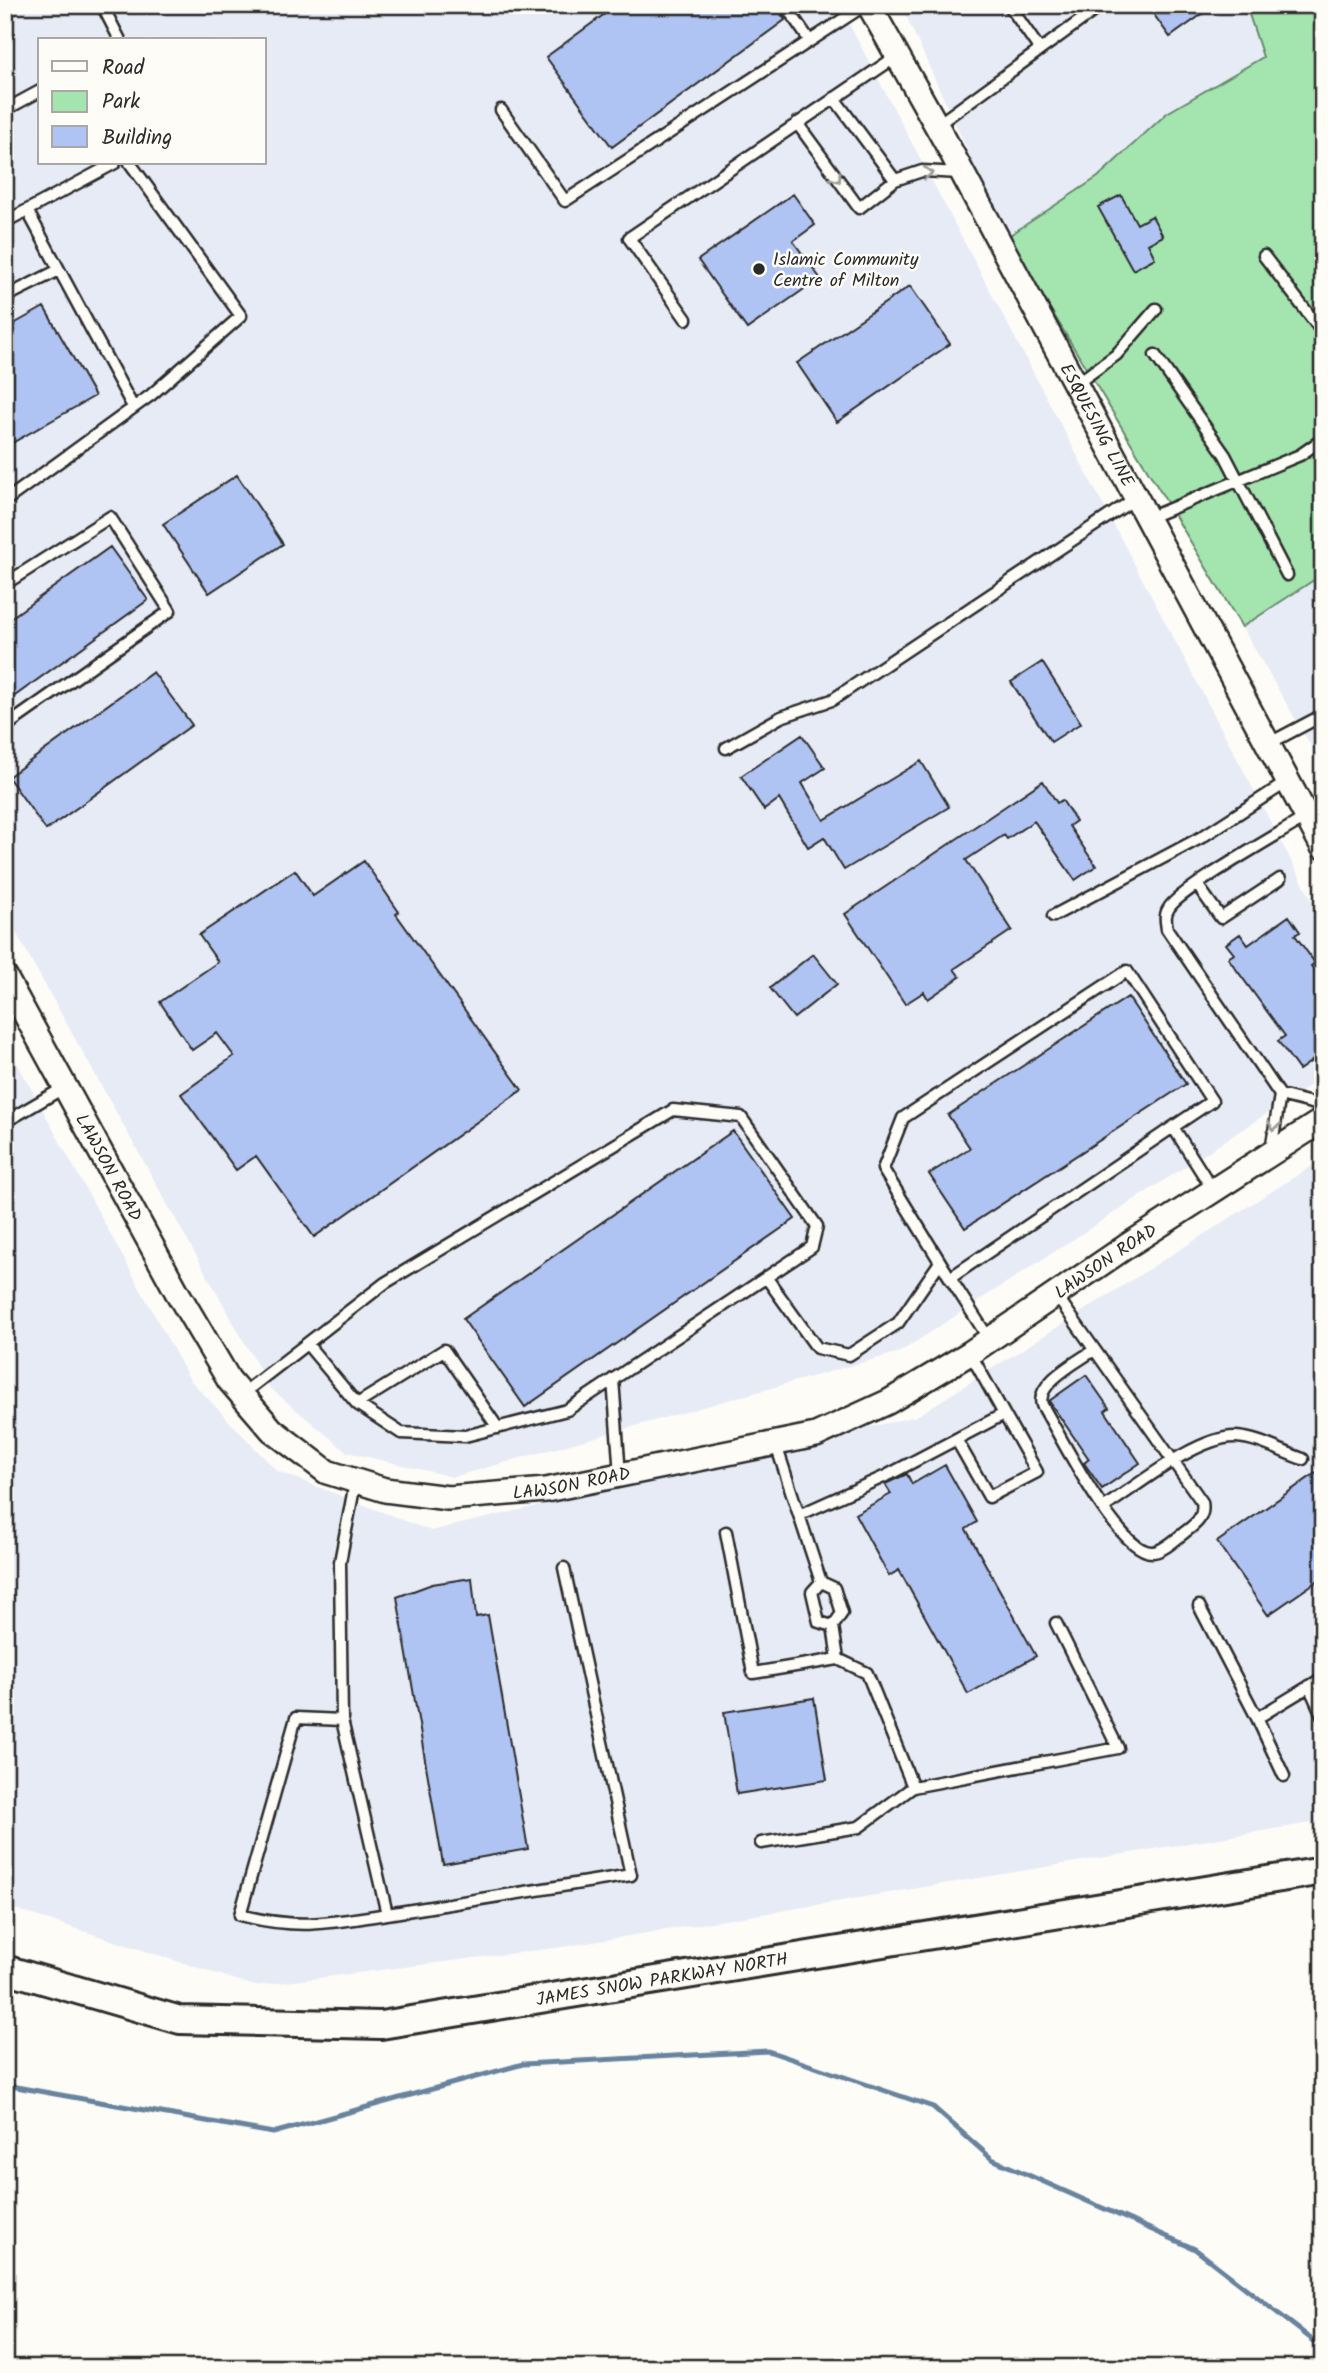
<svg xmlns="http://www.w3.org/2000/svg" width="1328" height="2373" font-family="Kalam,sans-serif">
<style>
.built{fill:#e6ebf6;fill-rule:evenodd}
.green{fill:#a4e5af;stroke:#68886d;stroke-width:2}
.lines{fill:none;stroke-linecap:round;stroke-linejoin:round}
.stream{stroke:#67839d;stroke-width:5}
.building{fill:#b0c4f3;stroke:#2b2b2b;stroke-width:2}
.service-casing{stroke:#2b2b2b;stroke-width:15}
.tertiary-casing{stroke:#2b2b2b;stroke-width:28}
.secondary-casing{stroke:#2b2b2b;stroke-width:32}
.service{stroke:#fdfcf7;stroke-width:10}
.tertiary{stroke:#fdfcf7;stroke-width:23}
.secondary{stroke:#fdfcf7;stroke-width:26}
.oneway{stroke:#9e9e9b}
.poi-dot{fill:#2b2b2b;stroke:#fdfcf7;stroke-width:2.5}
.labels{text-anchor:middle;stroke-width:5;stroke-linejoin:round;paint-order:stroke}
.poi-label{font-size:18px;fill:#2b2b2b;stroke:#fdfcf7;text-anchor:start}
.street-label{font-size:18px;fill:#2b2b2b;stroke:#fdfcf7}
</style>
<rect width="100%" height="100%" fill="#fdfcf7"/>
<filter id="ink" filterUnits="userSpaceOnUse"><feTurbulence type="fractalNoise" baseFrequency=".0143" numOctaves="2"/><feDisplacementMap in="SourceGraphic" scale="14" xChannelSelector="R" yChannelSelector="G"/><feConvolveMatrix kernelMatrix="1 2 1 2 8 2 1 2 1" color-interpolation-filters="sRGB"/></filter>
<g filter="url(#ink)">
<path class="built" d="M5 5H839L1323 921V1077L900 1352 453 1477 347 1452 270 1388 5 913ZM40 40H264V163H40Z
M901 5H1246L1263 57 1098 177 1007 237Z
M1323 574V767L1242 627Z
M5 1041 190 1380 277 1471 431 1531 917 1416 1323 1159V1821L562 1947 255 1986 5 1906Z"/>
<path class="green" d="M1246 5H1312L1323 21V574L1242 627 1007 237 1098 177 1167 113 1263 57Z"/>
<g class="lines">
<path class="stream" d="M5 2085 273 2133 523 2064 768 2051 933 2107 992 2159 1195 2249 1323 2348"/>
</g>
<path class="building" d="M617 5H775L785 20 612 147 546 57Z
M1147 5H1215L1170 37Z
M793 194 815 225 793 241 820 278 747 329 698 260Z
M1121 195 1137 224 1152 216 1163 236 1148 244 1155 258 1133 270 1098 207Z
M910 286 950 344 837 422 797 363Z
M44 307 95 396 5 447V329Z
M237 475 283 544 209 593 163 524Z
M110 547 148 600 5 703V622Z
M1042 662 1081 723 1051 742 1011 682Z
M153 672 192 725 46 830 8 777Z
M802 735 825 768 802 783 824 820 921 761 949 807 844 870 824 837 808 847 779 799 764 810 741 776Z
M1043 781 1057 803 1062 800 1076 821 1069 826 1096 866 1075 880 1034 821 1007 839 1004 835 966 860 1012 930 954 969 960 977 928 999 924 992 905 1004 845 914Z
M364 861 399 912 396 914 522 1090 314 1237 256 1156 236 1170 181 1094 234 1056 217 1033 192 1050 160 1002 218 962 199 935 295 870 313 896Z
M1289 916 1300 932 1295 935 1315 963 1311 966 1323 983V1053L1299 1070 1278 1041 1285 1036 1228 958 1234 954 1226 944 1240 934 1248 945Z
M813 954 837 984 794 1018 770 988Z
M1128 997 1186 1084 965 1228 929 1174 970 1148 948 1115Z
M733 1131 795 1219 525 1407 463 1319Z
M1086 1375 1109 1408 1105 1411 1140 1463 1102 1489 1084 1463 1089 1459 1049 1401Z
M945 1465 977 1522 966 1529 1036 1656 968 1694 899 1570 889 1576 855 1514 891 1494 885 1484 907 1474 912 1484Z
M1323 1468V1577L1268 1615 1217 1542Z
M472 1578 476 1617 488 1615 528 1849 443 1864 397 1597 432 1584Z
M814 1698 827 1780 737 1794 724 1712Z"/>
<g class="lines">
<g class="service-casing">
<path id="service" d="M102 5 120 40
M785 5 810 41
M1009 5 1040 50
M5 110 40 91
M501 110 565 201 865 5
M797 123 859 208 895 180 834 98
M937 125 1102 5
M895 180 922 171 960 173
M27 210 133 407
M5 222 115 163
M1264 256 1323 333
M5 297 59 270
M686 319 629 238 897 56
M1155 355 1225 455 1287 575
M1076 384 1116 355 1156 309
M5 501 151 395 241 316 130 163
M1148 518 1300 455 1323 439
M5 584 110 517 170 611 5 727
M1268 744 1323 715
M726 748 781 717 832 700 1136 498
M1198 886 1221 918 1280 879
M1053 916 1202 837 1287 782
M1280 1095 1167 929C1166 922 1164 915 1169 908 1180 889 1281 833 1306 817
M5 1122 65 1087
M1271 1150 1280 1095 1323 1106
M766 1277 817 1348 849 1355 898 1323 940 1262
M950 1278 883 1169 903 1118 1127 971 1212 1101 1173 1127
M1056 1295 1202 1502C1205 1517 1196 1524 1185 1532 1176 1539 1164 1551 1153 1552 1119 1555 1059 1433 1042 1405 1035 1383 1079 1361 1094 1350
M989 1339 950 1278 1173 1127 1213 1190
M613 1379 620 1475
M242 1394 385 1283 673 1110 741 1117 817 1226 812 1247 567 1410 465 1436 401 1433 357 1404 307 1344
M357 1404 444 1350 498 1428
M956 1439 989 1497 1037 1472 1004 1414
M776 1445 799 1515 888 1475 1004 1414 970 1353
M355 1483 340 1562 342 1720 387 1914 631 1875 564 1568
M1103 1508C1136 1487 1197 1436 1236 1437 1258 1438 1282 1452 1303 1459
M799 1515 821 1582 834 1588 842 1613 833 1626 819 1622 812 1592 821 1582
M726 1532 753 1673 838 1659 833 1626
M1199 1606 1257 1718 1323 1678
M838 1659 867 1673 913 1787 1118 1748 1056 1623
M1309 1686 1323 1717
M1257 1718 1284 1776
M342 1720 296 1718 240 1915C296 1930 331 1923 387 1914
M761 1843 859 1827 913 1787"/>
</g>
<g class="tertiary-casing">
<g id="tertiary">
<path id="s1" d="M869 5 948 146 1323 847"/>
<path id="s2" d="M5 977 177 1292 229 1380 272 1430 327 1472 385 1490 448 1498 546 1490 816 1435 888 1402 970 1353 1127 1246 1323 1120"/>
</g>
</g>
<g class="secondary-casing">
<g id="secondary">
<path id="s3" d="M5 1969 180 2020 381 2025 1323 1871"/>
</g>
</g>
<use href="#service" class="service"/>
<use href="#tertiary" class="tertiary"/>
<use href="#secondary" class="secondary"/>
</g>
<defs><path id="oneway-chevron" d="M-2-3.5L2.5 0L-2 3.5" fill="none" stroke-width="1.6" stroke-linecap="round" stroke-linejoin="round" transform="scale(1.75)"/></defs>
<g class="oneway">
<use href="#oneway-chevron" transform="translate(928 173) rotate(-2)"/>
<use href="#oneway-chevron" transform="translate(837 178) rotate(54)"/>
<use href="#oneway-chevron" transform="translate(1274 1126) rotate(100)"/>
</g>
</g>
<circle class="poi-dot" cx="759" cy="269" r="7"/>
<g class="labels">
<g class="poi-label">
<text x="773" y="265">Islamic Community<tspan x="773" dy="21">Centre of Milton</tspan></text>
</g>
<g class="street-label">
<text dy="6" stroke="none"><textPath href="#s1" startOffset="478">ESQUESING LINE</textPath></text>
<text dy="6" stroke="none"><textPath href="#s2" startOffset="217">LAWSON ROAD</textPath></text>
<text dy="6" stroke="none"><textPath href="#s2" startOffset="1433">LAWSON ROAD</textPath></text>
<text dy="6" stroke="none"><textPath href="#s2" startOffset="845">LAWSON ROAD</textPath></text>
<text dy="6" stroke="none"><textPath href="#s3" startOffset="668">JAMES SNOW PARKWAY NORTH</textPath></text>
</g>
</g>
<rect width="1328" height="2373" fill="none" stroke="#fdfcf7" stroke-width="28"/>
<rect x="14" y="14" width="1300" height="2345" fill="none" stroke="#2b2b2b" stroke-width="2.5" filter="url(#ink)"/>
<rect x="38" y="38" width="228" height="126" fill="#fdfcf7" stroke="#a9a8a5" stroke-width="2"/>
<rect x="52" y="61" width="35" height="10" fill="#fdfcf7" stroke="#a9a8a5" stroke-width="2"/>
<text x="102" y="74" font-size="21" fill="#2b2b2b">Road</text>
<rect x="52" y="91" width="35" height="21" fill="#a4e5af" stroke="#a9a8a5" stroke-width="2"/>
<text x="102" y="108" font-size="21" fill="#2b2b2b">Park</text>
<rect x="52" y="126" width="35" height="21" fill="#b0c4f3" stroke="#a9a8a5" stroke-width="2"/>
<text x="102" y="144" font-size="21" fill="#2b2b2b">Building</text>
</svg>
